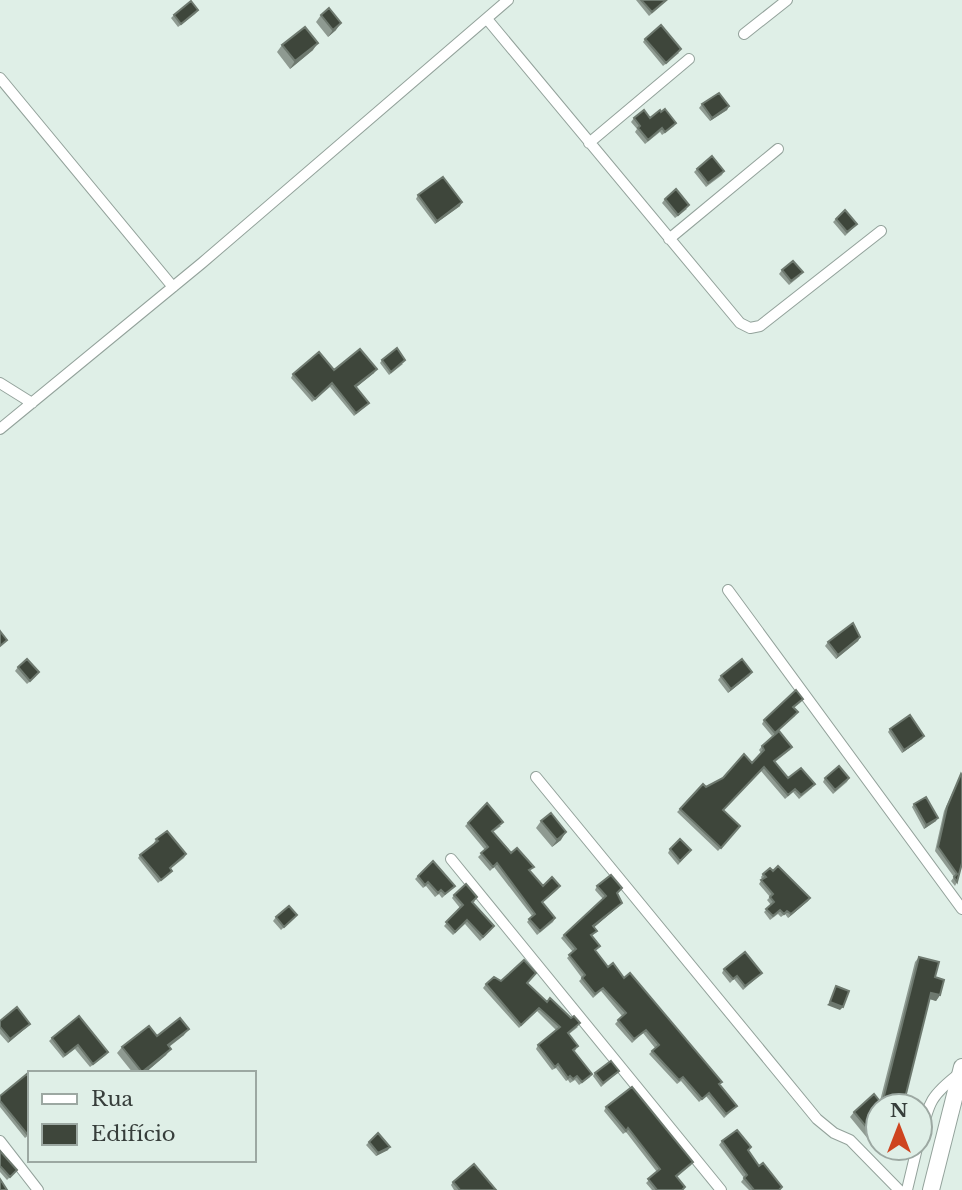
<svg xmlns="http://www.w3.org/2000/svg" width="962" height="1190" font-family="'Libre Baskerville',serif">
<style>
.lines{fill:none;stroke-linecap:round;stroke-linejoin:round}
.street-casing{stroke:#93a29b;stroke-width:12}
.secondary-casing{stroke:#93a29b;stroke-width:18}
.street{stroke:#fff;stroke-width:10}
.secondary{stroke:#fff;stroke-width:16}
.wall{fill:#8e9a91}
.shaded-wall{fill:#6e796f}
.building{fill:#3e463b;stroke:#6e796f;stroke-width:2}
</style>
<rect width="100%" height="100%" fill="#dfefe7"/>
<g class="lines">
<g class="street-casing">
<path id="street" d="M487 19 740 323 750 328 760 326 881 231
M744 34 787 0
M0 78 173 287
M589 143 689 59
M669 239 778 149
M0 383 32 403
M0 429 202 263 508 0
M728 590 962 909
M536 777 817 1119 834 1133 850 1140 899 1190
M451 859 721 1190
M920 1138C929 1102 930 1096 960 1073
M0 1141 38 1190
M907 1190 917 1148"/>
</g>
<g class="secondary-casing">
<path id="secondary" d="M931 1190 962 1067"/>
</g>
<use href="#street" class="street"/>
<use href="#secondary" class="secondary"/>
</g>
<path class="wall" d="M636 0H668L649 16Z
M198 10 195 14 178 27 171 18 174 15Z
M321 15 336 30 328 37 316 22Z
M645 39 679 53 663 66 643 42Z
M282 45 313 50 290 69 277 52Z
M702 104 729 106 727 110 710 121 699 108Z
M634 118H650L674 126 662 135 660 132 645 144 635 132 637 129 631 122Z
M697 169 724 171 722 175 706 187 694 172Z
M418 195 460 206 435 224 416 199Z
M665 199 687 209 675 218 662 203Z
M836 219 857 224 845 236 833 222Z
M782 270 800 276 789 285 779 274Z
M382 360 403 364 389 375 380 363Z
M334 370 374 373 356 387 366 406 354 416 330 387 312 402 291 378 293 374Z
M860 637 858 641 836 659 825 646 828 642Z
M18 667 36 676 27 684 15 671Z
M752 672 749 676 728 693 718 680 721 676Z
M801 702 794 708 795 716 772 736 762 724 764 720Z
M890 729 924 736 922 739 902 753 888 732Z
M762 746 792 747 790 750 775 762 788 778 812 788 799 799 793 792 785 799 761 771 723 810 738 829 718 851 677 812 680 809 706 787 752 763 761 753 759 750Z
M961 774 957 882 955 886 951 881 954 877 935 851 944 811Z
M825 778H849L847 782 833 794 823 782Z
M914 804 936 821 924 829 912 807Z
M541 821 561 840 552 847 536 828Z
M468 823 501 826 493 832 543 886H560L557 890 542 903 555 918 553 922 537 935 527 922 532 916 494 867 490 871 478 857 485 850 465 826Z
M156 839 186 854 184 858 170 869 172 871 169 874 158 883 138 858 140 855 154 844V843Z
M670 849 691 850 678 865 668 853Z
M773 871 810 898 808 901 788 918 785 914 781 917 778 914 770 920 764 912 771 905 767 900 770 897 759 884 762 879 761 877 763 874Z
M418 876 455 886 442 898 439 894 435 897 426 886 423 888 415 879Z
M597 886 622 888 617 894 619 906 594 927V934L592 936 597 949 595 951 608 967 624 978 720 1085 734 1109 724 1118 706 1096 699 1102 681 1081 677 1084 649 1054 655 1048 643 1033 632 1043 615 1024 622 1016 601 991 593 998 579 981 582 978 567 958 573 952 561 938 603 899 595 890Z
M454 895 475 901 473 903 491 930 480 941 465 924 453 935 444 926 460 908 452 898Z
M297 915 281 930 273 921 276 917Z
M919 957 935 977 940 995 936 1001 929 999 903 1106H878L879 1148 877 1150 850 1117 854 1112 880 1101 915 962Z
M724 969 759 976 743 990 734 979 730 983 722 973Z
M536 973 527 983 547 1002 578 1027 569 1034 576 1050 574 1051 590 1077 579 1085 575 1080 570 1083 568 1080 566 1081 556 1068 552 1070 536 1049 538 1045 556 1030 537 1011 519 1028 483 988 486 984Z
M0 1021 30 1024 27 1027 8 1043 0 1034Z
M184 1035 169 1047 166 1055 145 1073H133L117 1053 122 1047 157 1036Z
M52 1038 108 1052 106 1055 90 1067 75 1049 63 1058 49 1041Z
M595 1073 616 1074 601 1087 593 1076Z
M0 1096 30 1134 25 1138 0 1107Z
M606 1107 691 1165 677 1177 685 1187 683 1190H652L646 1183 657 1172 626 1132 623 1134 604 1111Z
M722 1141 751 1147 748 1151 759 1166 782 1187 780 1190H749L741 1182 744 1178 719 1145Z
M369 1142 388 1150 376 1156 366 1145Z
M0 1151 17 1170 7 1180 0 1172Z
M453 1182 496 1190H454L451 1185Z"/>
<path class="shaded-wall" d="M341 23 336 30 328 37 333 30Z
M318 43 313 50 290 69 295 61Z
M729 106 727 110 710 121 712 118Z
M462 202 460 206 435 224 437 221Z
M377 369 374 373 353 390 355 386Z
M860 637 858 641 836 659 838 655Z
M752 672 749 676 728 693 731 689Z
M924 736 922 739 902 753 904 750Z
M938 818 936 821 924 829 926 825Z
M566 832 561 840 552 847 557 840Z
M810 898 808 901 788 918 791 914Z
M622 903 619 906 591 930 593 926Z
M931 993 940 995 936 1001 927 998Z
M830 1002 843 1007 840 1010 827 1005Z
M30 1024 27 1027 8 1043 10 1039Z
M189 1029 184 1035 163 1051 168 1045Z
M171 1049 166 1055 145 1073H142Z
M390 1147 388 1150 376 1156 378 1153Z"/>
<path class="building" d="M641 0H666L652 12Z
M191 1 198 10 181 24 174 15Z
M329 8 341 23 333 30 321 15Z
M661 25 681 49 666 63 645 39Z
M305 27 318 43 295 61 282 45Z
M719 93 729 106 712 118 702 104Z
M665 109 676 123 665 132 662 128 648 140 638 128 640 126 634 118 644 110 650 118 660 110 661 112Z
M712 156 724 171 708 183 697 169Z
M443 177 462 202 437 221 418 195Z
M676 189 689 205 678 215 665 199Z
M845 210 857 224 847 232 836 219Z
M793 261 803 272 791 281 782 270Z
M397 348 405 360 391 372 382 360Z
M360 349 377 369 355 386 369 403 356 413 332 383 315 399 293 374 319 352 334 370Z
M853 623 860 637 838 655 828 642Z
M0 631 7 640 0 646Z
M27 659 39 672 30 681 18 667Z
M742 659 752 672 731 689 721 676Z
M796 690 803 699 793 707 798 712 775 733 764 720Z
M910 715 924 736 904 750 890 729Z
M779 731 792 747 774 761 788 778 801 768 815 784 801 795 795 789 788 795 764 767 723 810 740 826 721 848 680 809 703 784 706 787 723 778 744 754 752 763 764 750 762 746Z
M839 766 849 778 835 790 825 778Z
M961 774 962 776V863L957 882 954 877 957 874 938 847 947 807Z
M926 797 938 818 926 825 914 804Z
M487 803 503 822 492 831 511 853 517 848 525 857 534 867 529 870 543 886 552 877 560 886 542 902 555 918 540 931 529 919 535 914 497 863 493 867 481 853 488 847 468 823Z
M551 813 566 832 557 840 541 821Z
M167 831 186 854 170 868 172 871 161 880 140 855 158 841 156 839Z
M680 839 691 850 680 861 670 849Z
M433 861 455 886 445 894 441 890 438 893 428 882 425 885 418 876Z
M778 866 810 898 791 914 787 911 784 914 780 910 773 916 766 909 774 902 770 897 773 894 761 880 766 877 763 874 770 868 773 871Z
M611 875 622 888 617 893 622 903 593 926 597 931 591 935 600 946 595 950 608 967 613 963 624 978 630 973 722 1082 719 1084 737 1106 726 1114 709 1093 702 1099 683 1077 679 1080 652 1051 659 1045 646 1030 634 1039 618 1020 626 1013 603 988 595 994 582 978 585 975 569 955 576 949 564 935 606 896 597 886Z
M466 884 477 897 472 902 494 926 483 937 467 920 455 932 446 922 463 905 454 895Z
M289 906 297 915 284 927 276 917Z
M745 952 762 973 745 986 737 976 733 979 724 969Z
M919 957 939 962 935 977 944 980 940 995 931 993 903 1106H878V1141L854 1112 874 1094 882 1104Z
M524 960 536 973 527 983 547 1002 550 998 571 1018 574 1016 580 1023 568 1033 578 1046 573 1050 592 1074 582 1082 577 1076 573 1079 570 1076 568 1078 558 1064 555 1067 538 1045 560 1027 539 1008 521 1025 486 984 494 977 501 981Z
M836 986 849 991 843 1007 830 1002Z
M17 1007 30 1024 10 1039 0 1027V1021Z
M79 1016 108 1052 93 1064 78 1045 65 1055 52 1038Z
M180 1018 189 1029 168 1045 171 1049 142 1072 122 1047 149 1026 157 1036Z
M611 1061 619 1071 603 1083 595 1073Z
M27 1074 30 1078V1133L27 1134 0 1101V1096Z
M632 1087 693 1162 676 1176 685 1187 682 1190H657L648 1179 660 1169 628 1128 626 1131 606 1107Z
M737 1130 751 1147 748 1150 759 1166 763 1163 782 1187 779 1190H754L744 1178 747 1175 722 1141Z
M378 1133 390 1147 378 1153 369 1142Z
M0 1151 17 1170 10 1177 0 1166Z
M474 1164 496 1190H460L453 1182Z
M0 1179 7 1190H0Z"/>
<rect x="28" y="1071" width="228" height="91" fill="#dfefe7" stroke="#9ca8a2" stroke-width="2"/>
<rect x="42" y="1094" width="35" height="10" fill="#ffffff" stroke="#9ca8a2" stroke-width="2"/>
<text x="91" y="1106" font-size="21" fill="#373e3b">Rua</text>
<rect x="42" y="1124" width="35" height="21" fill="#3e463b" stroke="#9ca8a2" stroke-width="2"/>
<text x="91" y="1141" font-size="21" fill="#373e3b">Edifício</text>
<g transform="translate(899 1127)"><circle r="33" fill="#dfefe7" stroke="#9ca8a2" stroke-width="2"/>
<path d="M0-5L12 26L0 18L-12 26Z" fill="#ce441f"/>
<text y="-10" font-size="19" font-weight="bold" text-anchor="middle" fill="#373e3b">N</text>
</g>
</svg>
